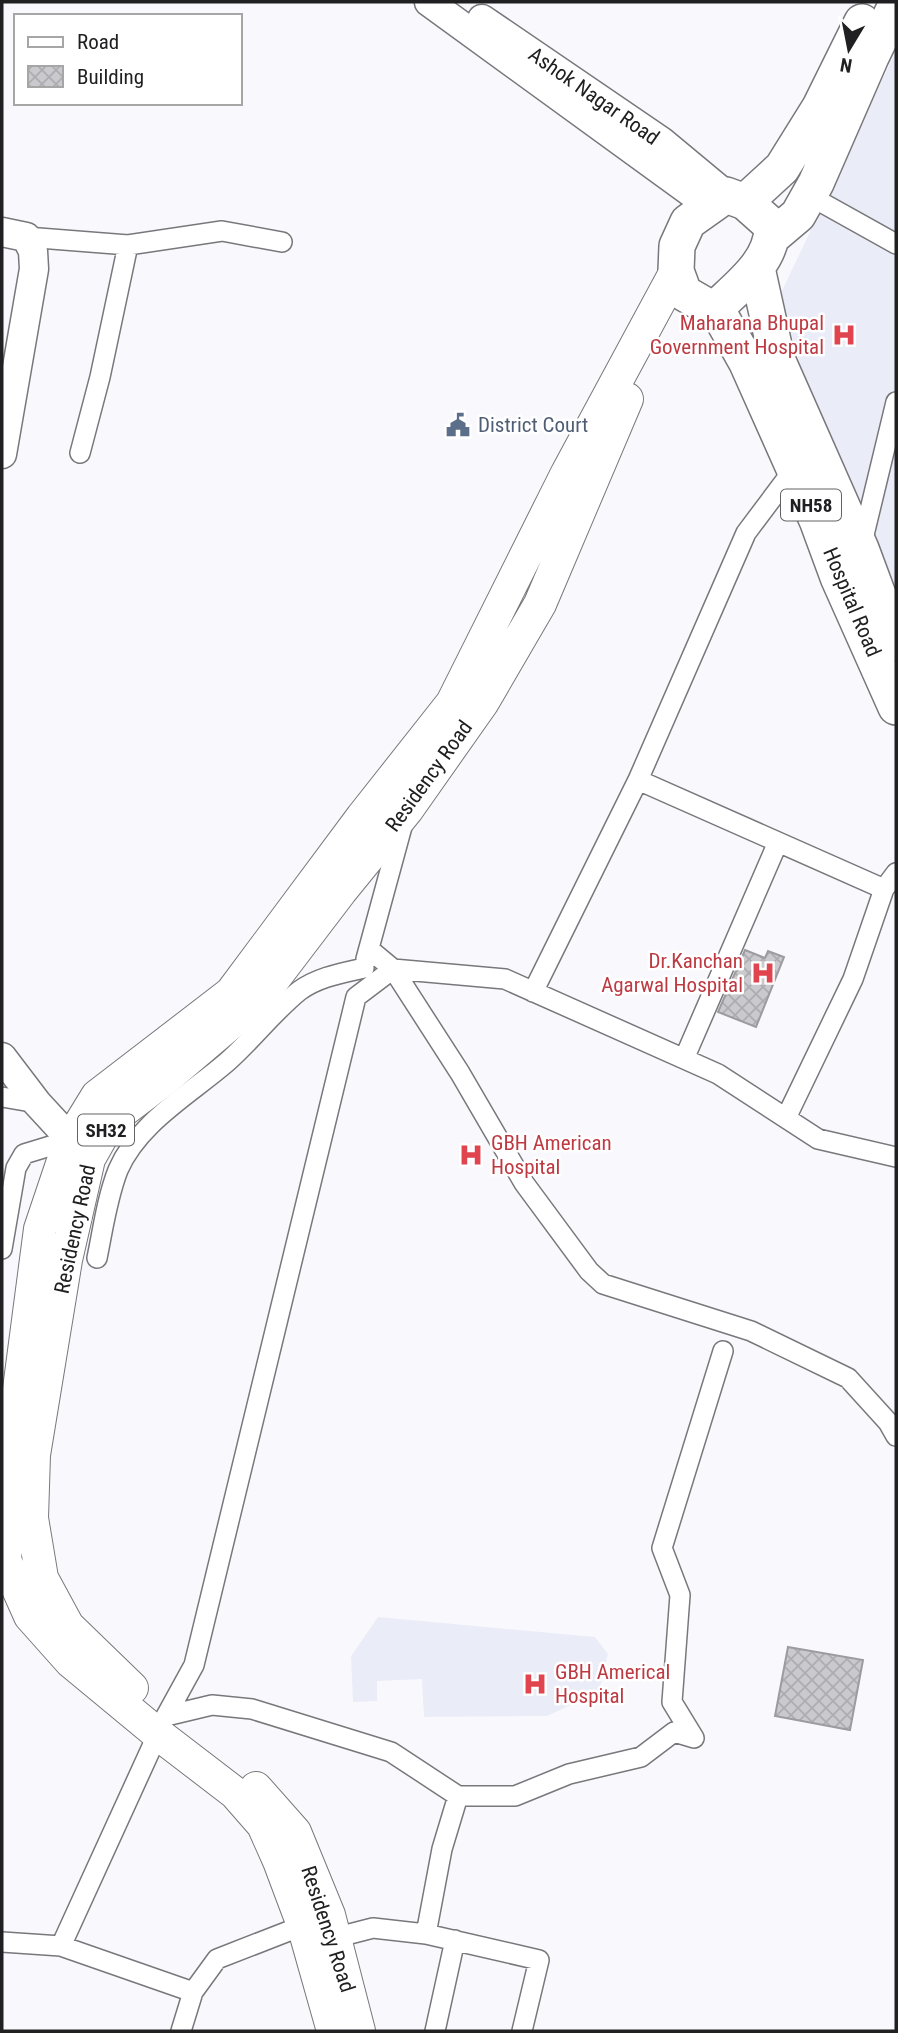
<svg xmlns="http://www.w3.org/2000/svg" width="898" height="2033" font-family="'Roboto Condensed',sans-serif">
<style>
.built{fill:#eaecf7}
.building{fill:url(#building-cross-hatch);stroke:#9c9ca0;stroke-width:2}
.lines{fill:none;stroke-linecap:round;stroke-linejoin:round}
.street-casing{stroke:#78787c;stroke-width:22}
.secondary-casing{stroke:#78787c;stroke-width:31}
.primary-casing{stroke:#78787c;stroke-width:34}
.highway-casing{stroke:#78787c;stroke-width:38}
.street{stroke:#fff;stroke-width:19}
.secondary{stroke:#fff;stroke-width:28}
.primary{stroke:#fff;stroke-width:32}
.highway{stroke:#fff;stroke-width:35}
.labels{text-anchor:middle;stroke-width:5;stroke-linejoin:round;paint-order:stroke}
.shield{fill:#fff;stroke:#636364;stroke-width:2}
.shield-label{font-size:19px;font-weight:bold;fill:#202022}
.street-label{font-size:21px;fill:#202022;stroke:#fff}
.health-label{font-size:21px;fill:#be3a42;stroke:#fff;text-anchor:end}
.service-label{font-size:21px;fill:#4e5e75;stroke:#fff;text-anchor:start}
</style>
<defs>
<pattern id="building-cross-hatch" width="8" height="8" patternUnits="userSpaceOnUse" patternTransform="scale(1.75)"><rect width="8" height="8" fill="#cacace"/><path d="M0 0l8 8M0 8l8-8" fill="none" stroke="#adadb1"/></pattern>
</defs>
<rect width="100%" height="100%" fill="#f9f9fd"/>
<path class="built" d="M896 51V612L803 374 780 295Z
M378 1617 595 1637 608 1654 599 1692 547 1716 424 1717 422 1679 377 1681V1701L353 1702 351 1656Z"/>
<path class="building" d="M745 950 765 958 768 951 784 957 756 1027 718 1012Z
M788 1647 863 1660 850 1730 775 1716Z"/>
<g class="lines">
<g class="street-casing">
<path id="street" d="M810 196 896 244
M26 237 128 245 100 377 80 453
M128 245 222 231 282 242
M862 543 896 402
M638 780 746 533 794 469
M369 949 393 969 460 1073 524 1183 589 1271 603 1284 751 1331 848 1378 888 1422 896 1436
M366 959 403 823
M533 992 638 780 884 889 896 873
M684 1059 778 842
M2 1097 37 1103
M786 1118 853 979 884 889
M2 1249 16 1168 24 1154 70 1140
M97 1258C103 1229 107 1198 118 1170 138 1123 190 1094 227 1062 252 1040 273 1012 299 991 318 977 342 973 364 968
M166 1716 212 1705 252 1709 391 1752 458 1796H515L569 1774 641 1757 674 1732 694 1738 672 1702 680 1595 662 1548 723 1351
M426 1934 442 1849 458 1796
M334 1938 373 1928 426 1934 539 1960 522 2031
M2 1942 61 1946 193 1992
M61 1946 166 1716 194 1665 356 997 393 969 505 979 718 1074 818 1139 896 1157
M181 2031 193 1992 217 1959 312 1922
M435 2031 455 1940"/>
</g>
<g class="secondary-casing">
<path id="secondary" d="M429 2 711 207
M482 19 661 141 726 195
M2 232 26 237 33 251 34 269 2 454
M2 1057 37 1103 85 1155"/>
</g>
<g class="primary-casing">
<path id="primary" d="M132 1688 68 1626 42 1578 32 1518 34 1455 66 1260 89 1159 111 1120 165 1079 258 1000 341 891 407 810 483 702 540 604 627 399
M256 1788 295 1832 329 1915 359 2031
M333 2031 303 1925 279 1861 263 1825 235 1793 158 1734 71 1662 30 1616 5 1560 16 1412 40 1229 70 1140 97 1096 231 993 362 817 452 703 567 473 676 271"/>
</g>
<g class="highway-casing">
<path id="highway" d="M726 195 745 202 772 226C773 261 739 286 716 308H710L684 293 676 271 677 246 688 222Z
M745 202 782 168 820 107 862 22
M772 237 798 215 816 183 871 57 896 5
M757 268 777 359 861 549 896 643
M716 308 747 363 817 520 838 577 896 707"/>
</g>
<use href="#street" class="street"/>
<use href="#secondary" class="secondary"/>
<use href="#primary" class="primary"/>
<use href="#highway" class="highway"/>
</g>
<defs>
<g id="hospital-bare" transform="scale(1.89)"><path d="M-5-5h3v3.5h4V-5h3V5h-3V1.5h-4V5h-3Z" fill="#e0444e" stroke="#fff" stroke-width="2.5" paint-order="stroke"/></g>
<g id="civic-bare" transform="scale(1.89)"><path d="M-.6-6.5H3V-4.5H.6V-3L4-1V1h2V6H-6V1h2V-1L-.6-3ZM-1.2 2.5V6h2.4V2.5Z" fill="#5c6f8a" stroke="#fff" stroke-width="2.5" paint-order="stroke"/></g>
</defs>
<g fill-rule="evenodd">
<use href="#hospital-bare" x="844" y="335"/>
<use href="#civic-bare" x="458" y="425"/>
<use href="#hospital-bare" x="763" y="973"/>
<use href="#hospital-bare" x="471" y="1155"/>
<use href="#hospital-bare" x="535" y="1684"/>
</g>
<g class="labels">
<g class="shield">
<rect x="781" y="489.5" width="60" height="31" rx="5"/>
<rect x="78" y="1114.5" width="56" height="31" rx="5"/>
</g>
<g class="shield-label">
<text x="811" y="512">NH58</text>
<text x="106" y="1137">SH32</text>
</g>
<g class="street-label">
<text transform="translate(594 96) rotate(35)" y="7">Ashok Nagar Road</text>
<text transform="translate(852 602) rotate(67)" y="7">Hospital Road</text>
<text transform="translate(429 776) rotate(-54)" y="7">Residency Road</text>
<text transform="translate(75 1229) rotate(-78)" y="7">Residency Road</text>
<text transform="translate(328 1929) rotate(72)" y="7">Residency Road</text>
</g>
<g class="health-label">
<text x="824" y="330">Maharana Bhupal<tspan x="824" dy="24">Government Hospital</tspan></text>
<text x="743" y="968">Dr.Kanchan<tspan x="743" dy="24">Agarwal Hospital</tspan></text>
<text x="491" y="1150" text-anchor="start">GBH American<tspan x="491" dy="24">Hospital</tspan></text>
<text x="555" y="1679" text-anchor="start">GBH Americal<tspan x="555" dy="24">Hospital</tspan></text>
</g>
<g class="service-label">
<text x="478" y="432">District Court</text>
</g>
</g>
<rect width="898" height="2033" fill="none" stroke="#202022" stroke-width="7"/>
<rect x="14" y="14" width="228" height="91" fill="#ffffff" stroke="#a6a6a7" stroke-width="2"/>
<rect x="28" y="37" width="35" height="10" fill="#ffffff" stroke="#a6a6a7" stroke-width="2"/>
<text x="77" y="49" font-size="21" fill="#202022">Road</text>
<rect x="28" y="66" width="35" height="21" fill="url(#building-cross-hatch)" stroke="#a6a6a7" stroke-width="2"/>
<text x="77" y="84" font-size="21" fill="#202022">Building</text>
<g transform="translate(849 49) rotate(190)" stroke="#ffffff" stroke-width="5" paint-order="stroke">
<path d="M0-5L12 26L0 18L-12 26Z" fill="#202022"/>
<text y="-10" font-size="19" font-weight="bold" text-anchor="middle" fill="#202022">N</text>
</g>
</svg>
